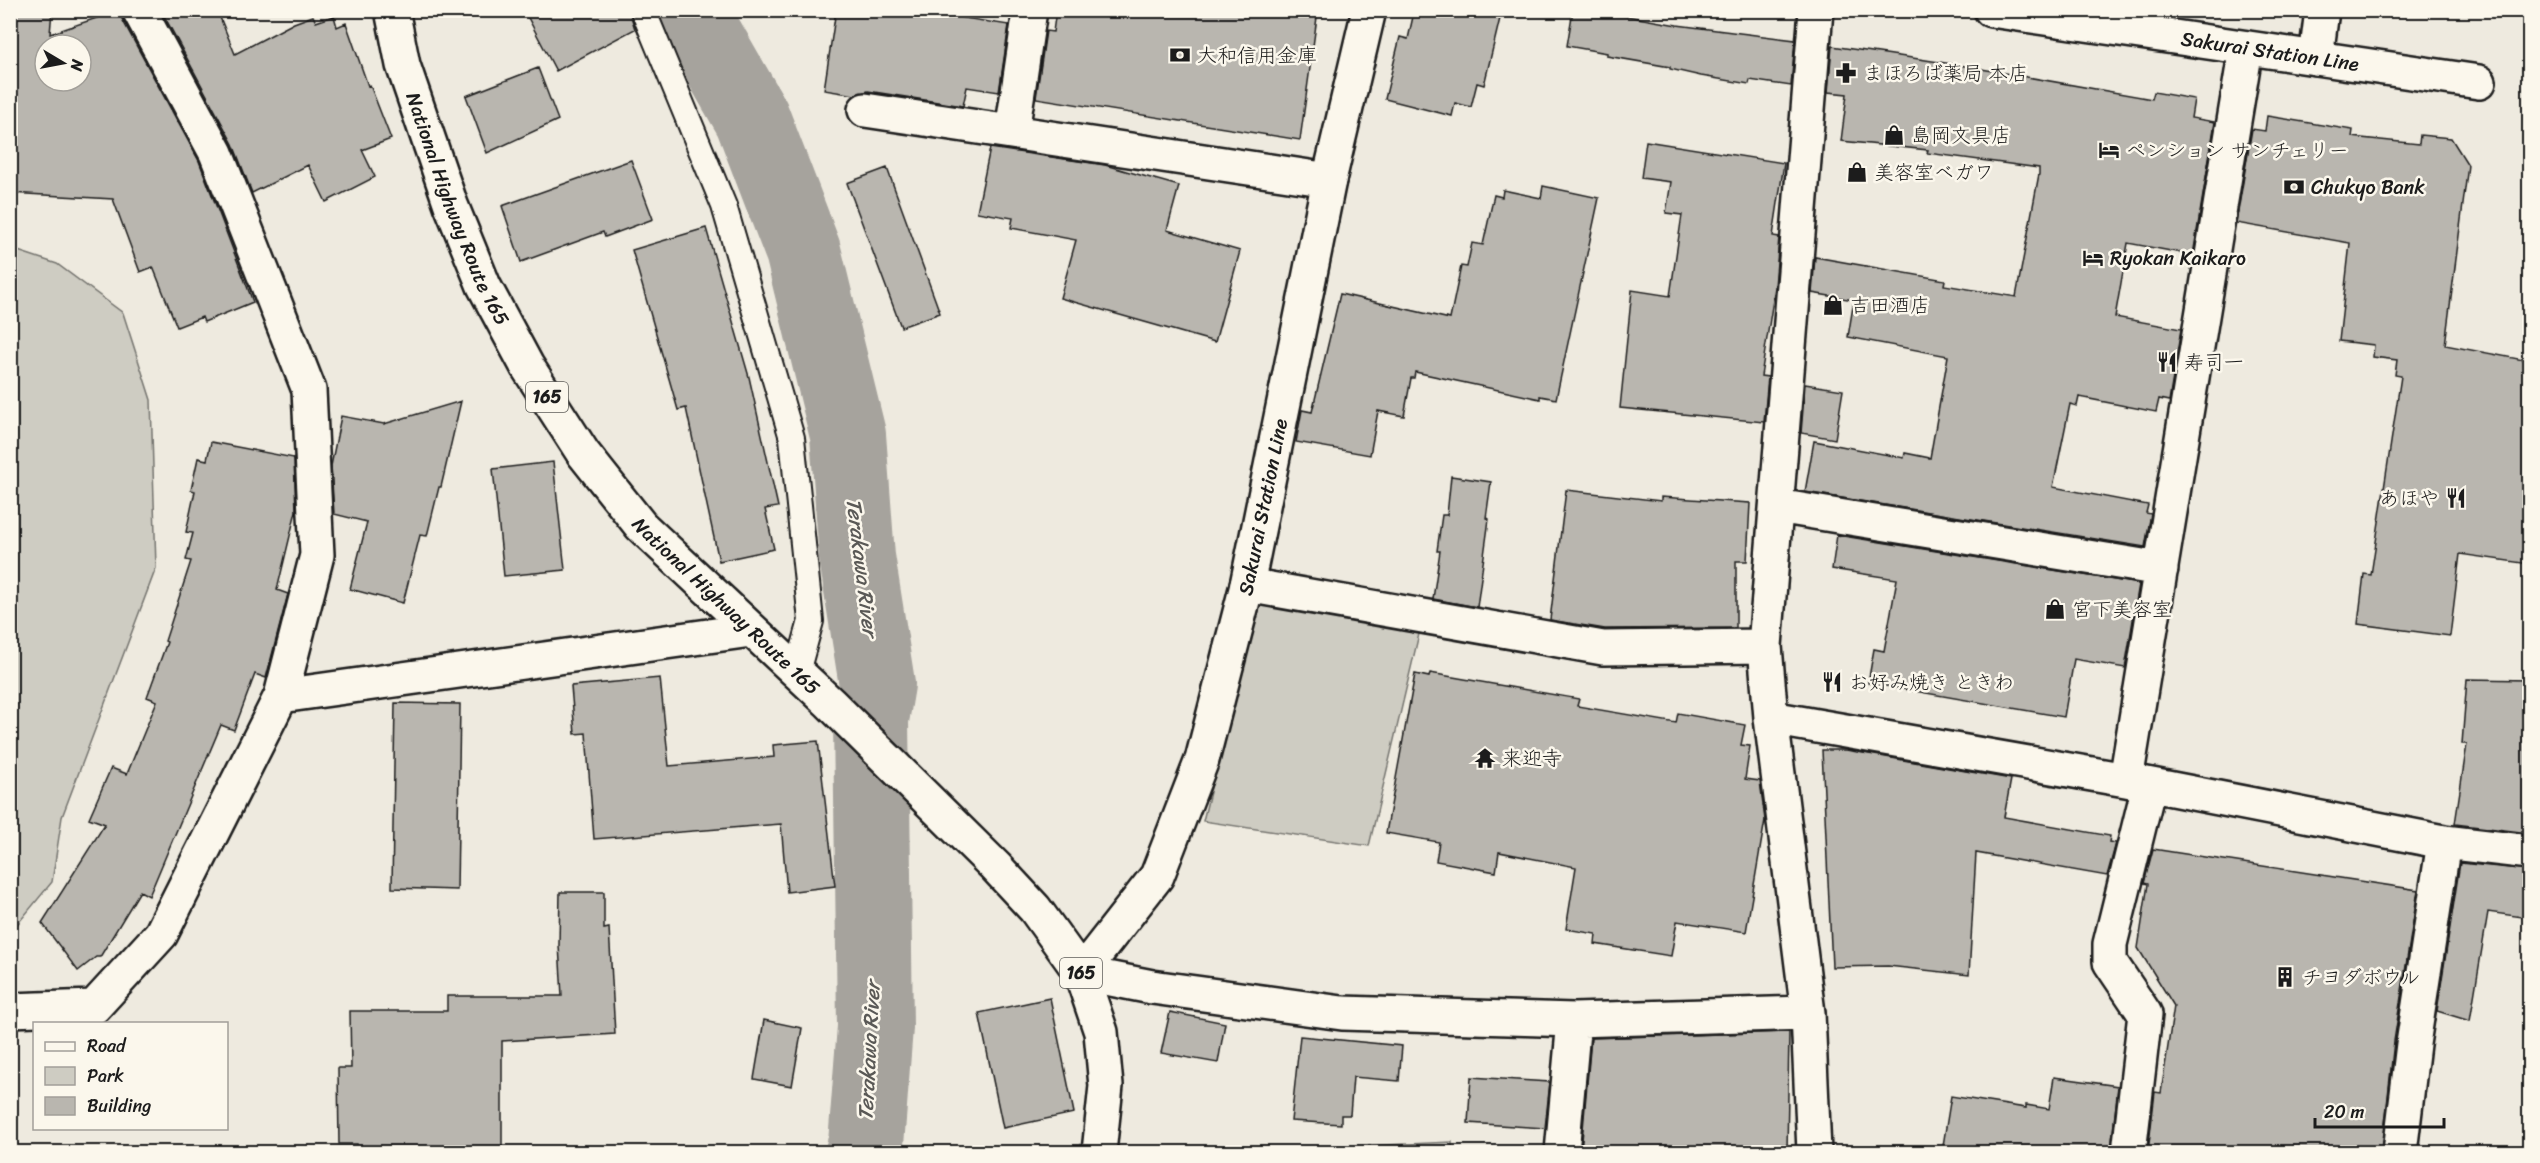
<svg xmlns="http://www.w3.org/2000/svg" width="2540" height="1163" font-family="Sriracha,'Klee One',sans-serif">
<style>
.green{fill:#ceccc2;stroke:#75746f;stroke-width:1.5}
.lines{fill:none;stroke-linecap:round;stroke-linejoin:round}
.river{stroke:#a6a39d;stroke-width:76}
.building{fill:#b9b6af;stroke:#1c1c1c;stroke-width:1.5;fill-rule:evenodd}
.service-casing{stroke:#1c1c1c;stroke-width:28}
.minor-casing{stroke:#1c1c1c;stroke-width:38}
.secondary-casing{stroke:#1c1c1c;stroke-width:38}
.trunk-casing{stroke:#1c1c1c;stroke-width:38}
.service{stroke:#fbf7ec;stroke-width:24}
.minor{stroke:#fbf7ec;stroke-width:33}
.secondary{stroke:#fbf7ec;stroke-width:33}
.trunk{stroke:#fbf7ec;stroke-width:33}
.labels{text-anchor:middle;stroke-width:5;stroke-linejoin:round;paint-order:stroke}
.shield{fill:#fbf7ec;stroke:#5f5e5a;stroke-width:1.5}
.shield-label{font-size:18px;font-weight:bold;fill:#1c1c1c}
.street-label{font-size:20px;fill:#1c1c1c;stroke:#fbf7ec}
.poi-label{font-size:20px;fill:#1c1c1c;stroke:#fbf7ec;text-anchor:start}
.water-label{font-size:21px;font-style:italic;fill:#5a5956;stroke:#fbf7ec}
</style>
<rect width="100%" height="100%" fill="#eeeadf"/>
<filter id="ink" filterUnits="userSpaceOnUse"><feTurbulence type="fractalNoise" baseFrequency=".0167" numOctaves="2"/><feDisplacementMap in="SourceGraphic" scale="12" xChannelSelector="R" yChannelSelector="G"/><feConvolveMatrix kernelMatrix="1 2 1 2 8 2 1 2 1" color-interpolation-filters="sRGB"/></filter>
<g filter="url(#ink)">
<path class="green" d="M18 251 57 264 123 313 151 400 156 568 62 817 52 882 11 932 10 254Z
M1256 602 1423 617 1369 846 1203 821Z
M1452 1142V1152H1275L1274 1150Z"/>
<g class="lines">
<path class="river" d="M690 10 752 118 803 251 848 435 857 557 877 684 871 720 875 1027 866 1144 863 1152"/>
</g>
<path class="building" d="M10 10H52L50 34 120 10 122 19 199 161 253 302 204 322 202 317 177 327 153 267 140 272 113 199 10 193ZM45 45H81V81H45Z
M161 10H217L235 54 294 23 313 16 316 22 334 16 337 27 346 23 368 86 370 85 391 139 362 150 375 177 326 202 308 165 252 193 233 144Z
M524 10H629L635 29 556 71Z
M836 10H914L1009 25 999 92 967 87 963 106 868 91 855 95 824 90Z
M1056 10H1318L1300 140 1036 98 1046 31 1053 32Z
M1422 10H1502L1484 85 1477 83 1471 107 1455 103 1452 116 1385 99 1400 37 1408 39 1414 12Z
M1573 10H1616L1615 14 1677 25 1795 40 1791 86 1750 80 1749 84 1701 76 1670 69V67L1607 56V53L1567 46Z
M1832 46 1959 65 2152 99 2154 92 2194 99 2191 118 2215 122 2193 255 2128 243 2115 317 2181 329 2169 401 2159 399 2156 412 2079 397 2077 406 2070 404 2053 487 2148 505 2146 513 2151 514 2145 547 1805 492 1814 441 1904 458 1905 453 1930 458 1948 356 1848 337 1854 300 1812 293 1815 257 1945 280 1944 285 2016 297 2039 174V168L1927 153 1928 150 1841 141 1847 94 1828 92Z
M538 68 558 120 487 153 466 96Z
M2267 116 2353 130 2352 137 2419 144 2420 135 2451 138 2468 165 2445 345 2529 361V564L2460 554 2450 636 2358 624 2364 574 2371 575 2401 376 2395 375 2397 360 2373 357 2374 345 2339 341 2350 243 2236 223 2252 129 2265 131Z
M1646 141 1784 163 1773 236 1779 237 1775 287 1761 376 1768 377 1764 422 1620 408 1632 290 1670 296 1682 215 1666 213 1671 182 1641 178Z
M990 148 1105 165 1179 186 1167 230 1240 251 1215 342 1060 298 1076 240 1011 228 1013 218 977 212Z
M631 160 653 219 605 237 603 232 521 262 502 206Z
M887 168 940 313 901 327 847 183Z
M1543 186 1599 198 1556 399 1540 396V399L1415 372 1414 378H1411L1404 416 1378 411 1370 455 1296 442 1302 410 1312 412 1340 294 1450 319 1461 266 1467 267 1472 243 1483 245 1494 195 1502 197 1503 190 1541 198Z
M706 228 749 377 778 507 765 509 774 549 719 561 686 408 678 410 632 250Z
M1805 384 1843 390 1835 439 1801 433Z
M461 401 441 487H439L427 536 420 535 403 603 350 589 367 522 334 514 331 466 341 416 384 424Z
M211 442 294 458 296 511 277 590 288 594 266 678 255 674 234 730 221 725 149 896 140 891 100 957H96L78 971 42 923 105 824 89 818 111 768 127 774 157 701 147 697 167 642 165 641 191 561 186 560 193 533 186 532 195 491 191 490 198 458 207 460Z
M553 462 565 570 504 576 493 469Z
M1451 476 1491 482 1486 518 1489 519 1477 607 1433 599 1440 551H1437L1442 515H1447Z
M1566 490 1661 501V497L1750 503 1747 561H1736V628L1605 629 1550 620Z
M1837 535 2139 584 2125 668 2074 659 2064 717 1868 683 1874 649 1884 651 1897 579 1832 569Z
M1430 673 1579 699 1577 706 1676 723 1678 713 1745 725 1741 745 1750 746 1745 779 1760 781 1765 820 1746 932 1677 921 1671 956 1595 944 1596 934 1566 929 1576 867 1499 852 1496 872 1436 861 1439 842 1386 833 1415 674 1429 677Z
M660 678 669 766 774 757 773 745 818 741 835 886 787 892 781 824 594 839 586 733 575 734 571 686Z
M2467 679 2529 680V833L2455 824 2467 744H2462Z
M395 703 460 704 457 890 392 888Z
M1822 750H1846L2011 779 2004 817 2110 836 2109 842 2116 843 2107 876 1976 853 1969 975 1888 966 1832 967Z
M2153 849 2418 890 2394 1041 2382 1152H2148L2155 1092 2161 1093 2174 1006 2138 948 2148 884 2144 883Z
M2460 863 2529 870V918L2488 912 2470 1021 2437 1011Z
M560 892H604V929L609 928 615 1034 502 1041V1152H357V1144H339L338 1068H351L350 1011H447V996H562L559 945Z
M1050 998 1074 1113 1003 1128 979 1013Z
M1170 1012 1225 1023 1218 1063 1161 1053Z
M764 1020 802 1028 792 1086 754 1079Z
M1789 1032 1787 1152H1581L1591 1038Z
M1300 1036 1402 1046 1399 1081 1353 1077 1350 1115H1341V1124L1291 1121Z
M1471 1077 1550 1082 1545 1128 1468 1123Z
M2054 1077 2118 1086 2111 1152H1942L1951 1096 2026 1108V1105L2049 1109Z"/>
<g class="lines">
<g class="service-casing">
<path id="service" d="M643 10 724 206 792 438 811 621 797 672"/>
</g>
<g class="minor-casing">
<path id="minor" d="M2316 58 2322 10
M865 110 1329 180
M1012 132 1030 10
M1777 506 2161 569
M1247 585 1603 648 1765 646
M281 696 751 630
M1771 718 2126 780 2444 842 2530 852
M2126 780 2246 48
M1081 973 1152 987 1342 1013 1574 1020 1808 1013
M10 1010 94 1007 161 934 281 696 317 555 309 390 216 153 139 10
M1562 1152 1574 1020
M1814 1152 1808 1013 1771 718 1765 646 1816 10
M2129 1152 2145 1014 2110 962V944L2149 786
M2400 1152 2413 1044 2444 842"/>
</g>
<g class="secondary-casing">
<g id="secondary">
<path id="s1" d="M1991 10 2479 82"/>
<path id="s2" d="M1081 973 1157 876 1202 760 1247 585 1329 180 1369 10"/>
</g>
</g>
<g class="trunk-casing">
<g id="trunk">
<path id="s3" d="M392 10 403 65 451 205 484 286 527 366 583 453 641 526 830 703 996 867 1035 909 1081 973 1101 1032 1106 1086 1099 1152"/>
</g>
</g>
<use href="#service" class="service"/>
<use href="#minor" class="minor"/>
<use href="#secondary" class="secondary"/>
<use href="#trunk" class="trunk"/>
</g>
</g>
<defs>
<g id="bank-bare" transform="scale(1.62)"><path d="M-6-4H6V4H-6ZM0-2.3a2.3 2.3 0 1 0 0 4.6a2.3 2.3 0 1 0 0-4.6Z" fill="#1c1c1c" stroke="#fbf7ec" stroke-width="2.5" paint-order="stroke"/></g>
<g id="pharmacy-bare" transform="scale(1.62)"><path d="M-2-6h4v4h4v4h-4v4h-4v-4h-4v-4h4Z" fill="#1c1c1c" stroke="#fbf7ec" stroke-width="2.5" paint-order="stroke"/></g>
<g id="shop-bare" transform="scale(1.62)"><path d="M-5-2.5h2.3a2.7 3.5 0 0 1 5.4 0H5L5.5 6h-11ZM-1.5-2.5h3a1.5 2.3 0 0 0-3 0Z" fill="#1c1c1c" stroke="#fbf7ec" stroke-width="2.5" paint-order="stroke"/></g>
<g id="hotel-bare" transform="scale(1.62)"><path d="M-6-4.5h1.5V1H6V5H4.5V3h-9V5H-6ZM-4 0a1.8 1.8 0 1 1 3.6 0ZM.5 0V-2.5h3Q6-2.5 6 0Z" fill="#1c1c1c" stroke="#fbf7ec" stroke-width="2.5" paint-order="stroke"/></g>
<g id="restaurant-bare" transform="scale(1.62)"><path d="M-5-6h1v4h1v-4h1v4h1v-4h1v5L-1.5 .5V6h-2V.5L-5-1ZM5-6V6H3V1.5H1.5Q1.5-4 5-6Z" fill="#1c1c1c" stroke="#fbf7ec" stroke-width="2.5" paint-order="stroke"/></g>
<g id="temple-bare" transform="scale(1.62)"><path d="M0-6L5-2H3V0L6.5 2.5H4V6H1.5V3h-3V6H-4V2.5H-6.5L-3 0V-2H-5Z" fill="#1c1c1c" stroke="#fbf7ec" stroke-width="2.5" paint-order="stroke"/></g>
<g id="building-bare" transform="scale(1.62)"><path d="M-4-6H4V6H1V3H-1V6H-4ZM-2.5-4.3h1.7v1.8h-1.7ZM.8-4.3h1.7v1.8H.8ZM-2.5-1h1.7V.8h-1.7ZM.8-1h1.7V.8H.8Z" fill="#1c1c1c" stroke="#fbf7ec" stroke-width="2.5" paint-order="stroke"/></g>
</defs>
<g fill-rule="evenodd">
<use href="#bank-bare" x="1180" y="55"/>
<use href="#pharmacy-bare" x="1846" y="73"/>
<use href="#shop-bare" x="1894" y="135"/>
<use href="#hotel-bare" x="2109" y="150"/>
<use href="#shop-bare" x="1857" y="172"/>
<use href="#bank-bare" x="2294" y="187"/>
<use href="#hotel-bare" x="2093" y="258"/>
<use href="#shop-bare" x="1833" y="305"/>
<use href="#restaurant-bare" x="2167" y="362"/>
<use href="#restaurant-bare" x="2456" y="498"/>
<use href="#shop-bare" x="2055" y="609"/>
<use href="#restaurant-bare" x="1832" y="682"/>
<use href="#temple-bare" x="1485" y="758"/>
<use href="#building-bare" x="2285" y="977"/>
</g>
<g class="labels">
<g class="shield">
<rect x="526" y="382" width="42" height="30" rx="4.5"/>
<rect x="1060" y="958" width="42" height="30" rx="4.5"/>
</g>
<g class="shield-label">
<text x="547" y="403">165</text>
<text x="1081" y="979">165</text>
</g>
<g class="street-label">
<text dy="7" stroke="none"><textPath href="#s1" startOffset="282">Sakurai Station Line</textPath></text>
<text dy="7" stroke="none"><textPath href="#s3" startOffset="210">National Highway Route 165</textPath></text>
<text dy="7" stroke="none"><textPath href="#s2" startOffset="508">Sakurai Station Line</textPath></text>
<text dy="7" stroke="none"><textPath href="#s3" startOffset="696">National Highway Route 165</textPath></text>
</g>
<g class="poi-label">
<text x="1197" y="62">大和信用金庫</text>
<text x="1863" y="80">まほろば薬局 本店</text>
<text x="1911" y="142">島岡文具店</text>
<text x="2126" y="157">ペンション サンチェリー</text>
<text x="1874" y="179">美容室ベガワ</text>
<text x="2311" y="194">Chukyo Bank</text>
<text x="2110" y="265">Ryokan Kaikaro</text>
<text x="1850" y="312">吉田酒店</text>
<text x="2184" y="369">寿司一</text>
<text x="2439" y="505" text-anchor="end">あほや</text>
<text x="2072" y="616">宮下美容室</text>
<text x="1849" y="689">お好み焼き ときわ</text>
<text x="1502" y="765">来迎寺</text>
<text x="2302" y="984">チヨダボウル</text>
</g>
<g class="water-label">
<text transform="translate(862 567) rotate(83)" y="7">Terakawa River</text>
<text transform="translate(869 1051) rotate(-87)" y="7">Terakawa River</text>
</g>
</g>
<rect width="2540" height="1163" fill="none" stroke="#fbf7ec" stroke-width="36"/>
<rect x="18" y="18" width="2504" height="1127" fill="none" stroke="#1c1c1c" stroke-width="2" filter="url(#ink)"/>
<rect x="33" y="1022" width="195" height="108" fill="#fbf7ec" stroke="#a29f99" stroke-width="1.5"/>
<rect x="45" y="1042" width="30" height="9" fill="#fbf7ec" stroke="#a29f99" stroke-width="1.5"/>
<text x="87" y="1052" font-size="18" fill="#1c1c1c">Road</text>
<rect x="45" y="1067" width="30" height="18" fill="#ceccc2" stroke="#a29f99" stroke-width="1.5"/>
<text x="87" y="1082" font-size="18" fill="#1c1c1c">Park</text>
<rect x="45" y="1097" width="30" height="18" fill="#b9b6af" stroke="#a29f99" stroke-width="1.5"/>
<text x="87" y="1112" font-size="18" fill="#1c1c1c">Building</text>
<g transform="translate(63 63) rotate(100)"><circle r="28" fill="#fbf7ec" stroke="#a29f99" stroke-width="1.5"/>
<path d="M0-4.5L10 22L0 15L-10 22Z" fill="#1c1c1c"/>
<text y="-9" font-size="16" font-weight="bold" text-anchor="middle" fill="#1c1c1c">N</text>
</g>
<path d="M2315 1118v9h129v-9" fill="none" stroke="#1c1c1c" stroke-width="3"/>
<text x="2324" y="1118" font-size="18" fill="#1c1c1c" stroke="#fbf7ec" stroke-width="4.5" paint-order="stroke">20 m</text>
</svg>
